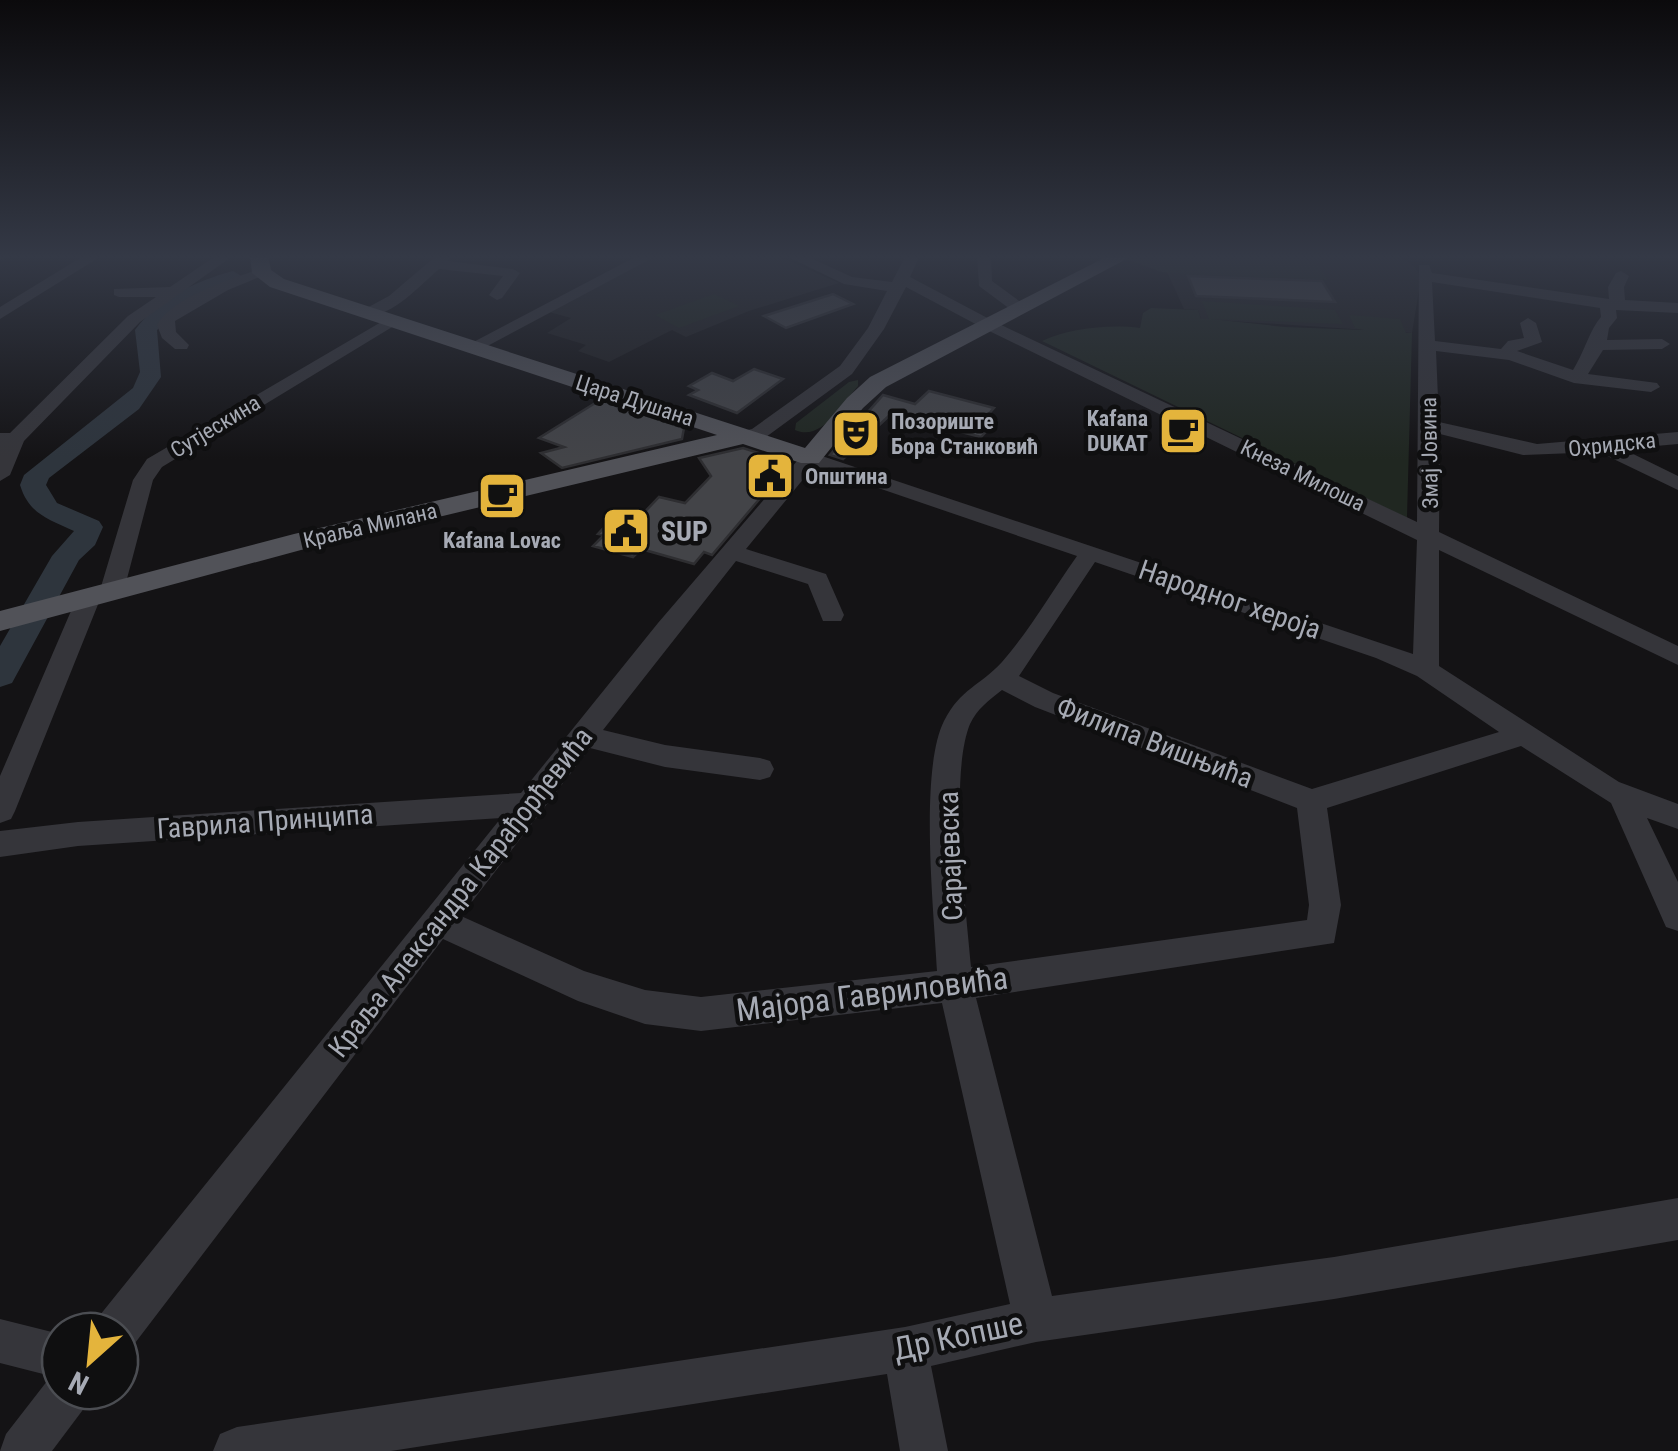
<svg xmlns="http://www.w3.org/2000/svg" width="1678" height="1451" font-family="'Roboto Condensed',sans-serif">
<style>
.built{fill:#202022}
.green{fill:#202721}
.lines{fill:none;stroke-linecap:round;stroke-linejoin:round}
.river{fill:#2e353d;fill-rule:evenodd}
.building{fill:#434448;stroke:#2e2e31;stroke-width:2.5}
.minor{fill:#35353a;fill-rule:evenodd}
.major{fill:#515258;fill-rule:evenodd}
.labels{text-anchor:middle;stroke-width:9;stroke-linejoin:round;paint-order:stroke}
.far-street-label{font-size:22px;fill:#a6aab4;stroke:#0f0f10}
.far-poi-label{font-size:22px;font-weight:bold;fill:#a6aab4;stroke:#0f0f10;text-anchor:start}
.poi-label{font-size:28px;font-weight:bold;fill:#a6aab4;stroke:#0f0f10;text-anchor:start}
.street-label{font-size:28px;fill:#a6aab4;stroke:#0f0f10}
.near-street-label{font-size:32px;fill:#a6aab4;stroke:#0f0f10}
</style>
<rect width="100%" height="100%" fill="#141315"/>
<path class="built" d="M658 255H776L839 283 749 311 686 337 672 330 609 362 578 351 586 345 547 333 571 318 549 312Z
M1304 255H1398L1415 267 1421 278 1412 333 1201 319 1198 310 1184 309 1167 272 1326 280Z"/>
<path class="green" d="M1125 255H1304L1309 262 1316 263 1328 280 1183 274 1161 272 1121 257Z
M714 294 739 306 679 328 655 315Z
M1202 301 1335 310 1343 324 1211 319 1285 327 1364 330 1355 328 1349 315 1400 319 1406 333H1412L1407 518 1042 341C1070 328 1110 324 1140 328L1143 313 1151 308 1198 310 1201 319H1209Z
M858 380V386C842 404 822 442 795 430L796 423 849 382Z"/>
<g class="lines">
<path class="river" d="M233 271 243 277 240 281 181 308 157 330 161 377 139 409 49 478 46 485 57 503 99 521 103 527 95 545 79 560 12 683 0 687V646L52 556 74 531C48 519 29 514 20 485L24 475 133 388 140 372 135 330C158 298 196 281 233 271Z"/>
</g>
<path class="building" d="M1188 276 1322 281 1335 302 1196 296Z
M833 294 853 304 786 328 764 316Z
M754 369 783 379 737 413 689 395 698 390 689 386 712 373 733 381Z
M929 391 994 408 985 418 996 421 981 437 891 414 843 459 830 455 883 395 915 404Z
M600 400 684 428 682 439 562 468 541 453 564 447 539 438Z
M743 448 790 463 712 555 704 552 694 564 641 549 633 557 593 546 604 535 598 534 612 519 632 525 659 497 685 503 711 476 699 458Z"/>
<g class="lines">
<path class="minor" d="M0 255H8L0 260Z
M85 255H103L0 319V307Z
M217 255H234L140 322 24 441 10 475 0 481V433H10L128 316 156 297H119L114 295V289L170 287Z
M437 255H453L448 261 513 269 520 273 502 298 497 300 489 295 503 276 439 269C419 286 391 319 363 316V310L389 296Z
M639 255H658L478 351 464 347Z
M784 255H804L852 277 892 282 906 255H920L910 277 995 322 1417 522 1419 265H1429L1432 273 1609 299 1608 287 1616 273 1621 271 1629 276 1624 287 1625 300 1678 303V313L1616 310 1617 318 1609 328 1607 340 1662 339 1670 344 1662 349 1603 350 1588 374 1657 383 1660 387 1651 392 1574 383 1509 360 1436 351 1439 422 1537 444 1678 432V444L1623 449 1678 476V490L1599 452 1523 455 1440 434 1439 532 1678 646V665L1439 550V666L1619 782 1678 804V829L1647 818 1678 882V931L1666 927 1611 803 1521 746 1327 808 1341 905 1334 943 976 998 1052 1296 1334 1257 1678 1198V1240L1334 1299 1036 1342 931 1366 948 1451H900L887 1374 391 1451H213L220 1434 237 1427 905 1327 1010 1304 942 1003 701 1031 645 1024 578 1001 443 939 132 1347 120 1351V1331H94L100 1315 501 818 78 846 0 857V831L78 822 521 793 658 623 803 454 810 452 1413 654 1417 540 983 328 906 287 884 329 852 374 766 437 735 441V433L752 429 840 366 868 328 887 291 844 284ZM1432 282 1600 308 1601 317C1590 329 1584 353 1573 370L1517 351 1542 342 1536 323 1528 318 1520 323 1524 338 1508 341 1501 349 1435 341ZM814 466 1077 556C1052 591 1030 630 1002 662 980 686 961 688 944 721 919 771 934 912 937 971L701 997 645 990 584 971 461 916 590 748 665 767 760 780 770 777 774 769 770 761 760 758 665 745 603 730 736 561 808 584 823 621H841L844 615 826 574 746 549ZM1095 562 1376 658 1417 676 1499 732 1312 789 1053 693 1019 676ZM1002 690 1035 707 1297 808 1309 905 1307 920 971 967C966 908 949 776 970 724 977 709 989 700 1002 690Z
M977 255H991L992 281 1026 306V312H1014L979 286Z
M257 270 269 273 228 290 175 321 176 332 189 345 187 349H175L162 338 157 325C172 298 228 280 257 270Z
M388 318 402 321 162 467 153 480 124 590 120 595H104L100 590 133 480 147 459Z
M89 589 101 597 15 811 11 819 0 823V776L77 597Z
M0 1319 60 1334V1391H92L85 1407 52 1451H0L6 1434 51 1376 0 1363Z"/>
<path class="major" d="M250 255H268L271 270 284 279 805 448 847 398 870 377 1110 255H1134L886 387 863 408 819 463H801L743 444 301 550 0 631V611L294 534 717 435 270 287 252 273Z"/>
</g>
<linearGradient id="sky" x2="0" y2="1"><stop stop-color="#0b0a0c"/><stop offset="0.56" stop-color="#343946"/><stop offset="1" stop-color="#343946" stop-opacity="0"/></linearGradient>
<rect width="1678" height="459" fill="url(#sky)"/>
<defs>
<g id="cafe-square" transform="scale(2.5)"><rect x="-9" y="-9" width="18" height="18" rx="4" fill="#e4b43c" stroke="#0f0f10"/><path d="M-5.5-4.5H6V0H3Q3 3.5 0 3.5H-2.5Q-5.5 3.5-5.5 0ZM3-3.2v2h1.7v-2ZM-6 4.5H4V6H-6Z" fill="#111"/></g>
<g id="theatre-square" transform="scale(2.5)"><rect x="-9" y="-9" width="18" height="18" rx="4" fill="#e4b43c" stroke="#0f0f10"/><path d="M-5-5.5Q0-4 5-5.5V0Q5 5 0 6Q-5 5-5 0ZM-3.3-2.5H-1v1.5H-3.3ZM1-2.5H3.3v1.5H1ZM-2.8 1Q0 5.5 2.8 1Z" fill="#111"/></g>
<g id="civic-square" transform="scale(2.5)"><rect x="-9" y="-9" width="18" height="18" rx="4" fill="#e4b43c" stroke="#0f0f10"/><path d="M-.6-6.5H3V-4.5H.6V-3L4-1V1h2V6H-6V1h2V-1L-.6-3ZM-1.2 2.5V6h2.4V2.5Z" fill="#111"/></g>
</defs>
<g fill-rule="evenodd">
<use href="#cafe-square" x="1183" y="431"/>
<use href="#theatre-square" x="856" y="434"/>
<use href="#civic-square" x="770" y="476"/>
<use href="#cafe-square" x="502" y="496"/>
<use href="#civic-square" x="626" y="531"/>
</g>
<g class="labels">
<g class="far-street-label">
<text transform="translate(635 400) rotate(18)" y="8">Цара Душана</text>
<text transform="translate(215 426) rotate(-31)" y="8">Сутјескина</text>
<text transform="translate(1612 444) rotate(-6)" y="8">Охридска</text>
<text transform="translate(1429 453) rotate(-91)" y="8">Змај Јовина</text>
<text transform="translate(1303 475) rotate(26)" y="8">Кнеза Милоша</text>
<text transform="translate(370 525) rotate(-13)" y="8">Краља Милана</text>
</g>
<g class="far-poi-label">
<text x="1148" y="426" text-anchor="end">Kafana<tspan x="1148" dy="25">DUKAT</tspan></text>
<text x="891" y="429">Позориште<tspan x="891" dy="25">Бора Станковић</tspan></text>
<text x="805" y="484">Општина</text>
<text x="502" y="548" text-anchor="middle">Kafana Lovac</text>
</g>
<g class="poi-label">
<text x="661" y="541">SUP</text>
</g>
<g class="street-label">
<text transform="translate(1230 599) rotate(19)" y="10">Народног хероја</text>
<text transform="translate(1155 742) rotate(21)" y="10">Филипа Вишњића</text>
<text transform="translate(265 821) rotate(-4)" y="10">Гаврила Принципа</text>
<text transform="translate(950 856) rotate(-92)" y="10">Сарајевска</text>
<text transform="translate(460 892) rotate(-52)" y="10">Краља Александра Карађорђевића</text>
</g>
<g class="near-street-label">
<text transform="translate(872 994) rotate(-7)" y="11">Мајора Гавриловића</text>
<text transform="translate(958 1336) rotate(-12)" y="11">Др Копше</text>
</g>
</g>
<g transform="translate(90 1361) rotate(207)"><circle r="48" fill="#0f0f10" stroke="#4b4d52" stroke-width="2.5"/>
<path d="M0-8L18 38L0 25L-18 38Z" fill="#e4b43c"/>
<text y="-15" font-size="28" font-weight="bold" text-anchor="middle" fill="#a6aab4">N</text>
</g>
</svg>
